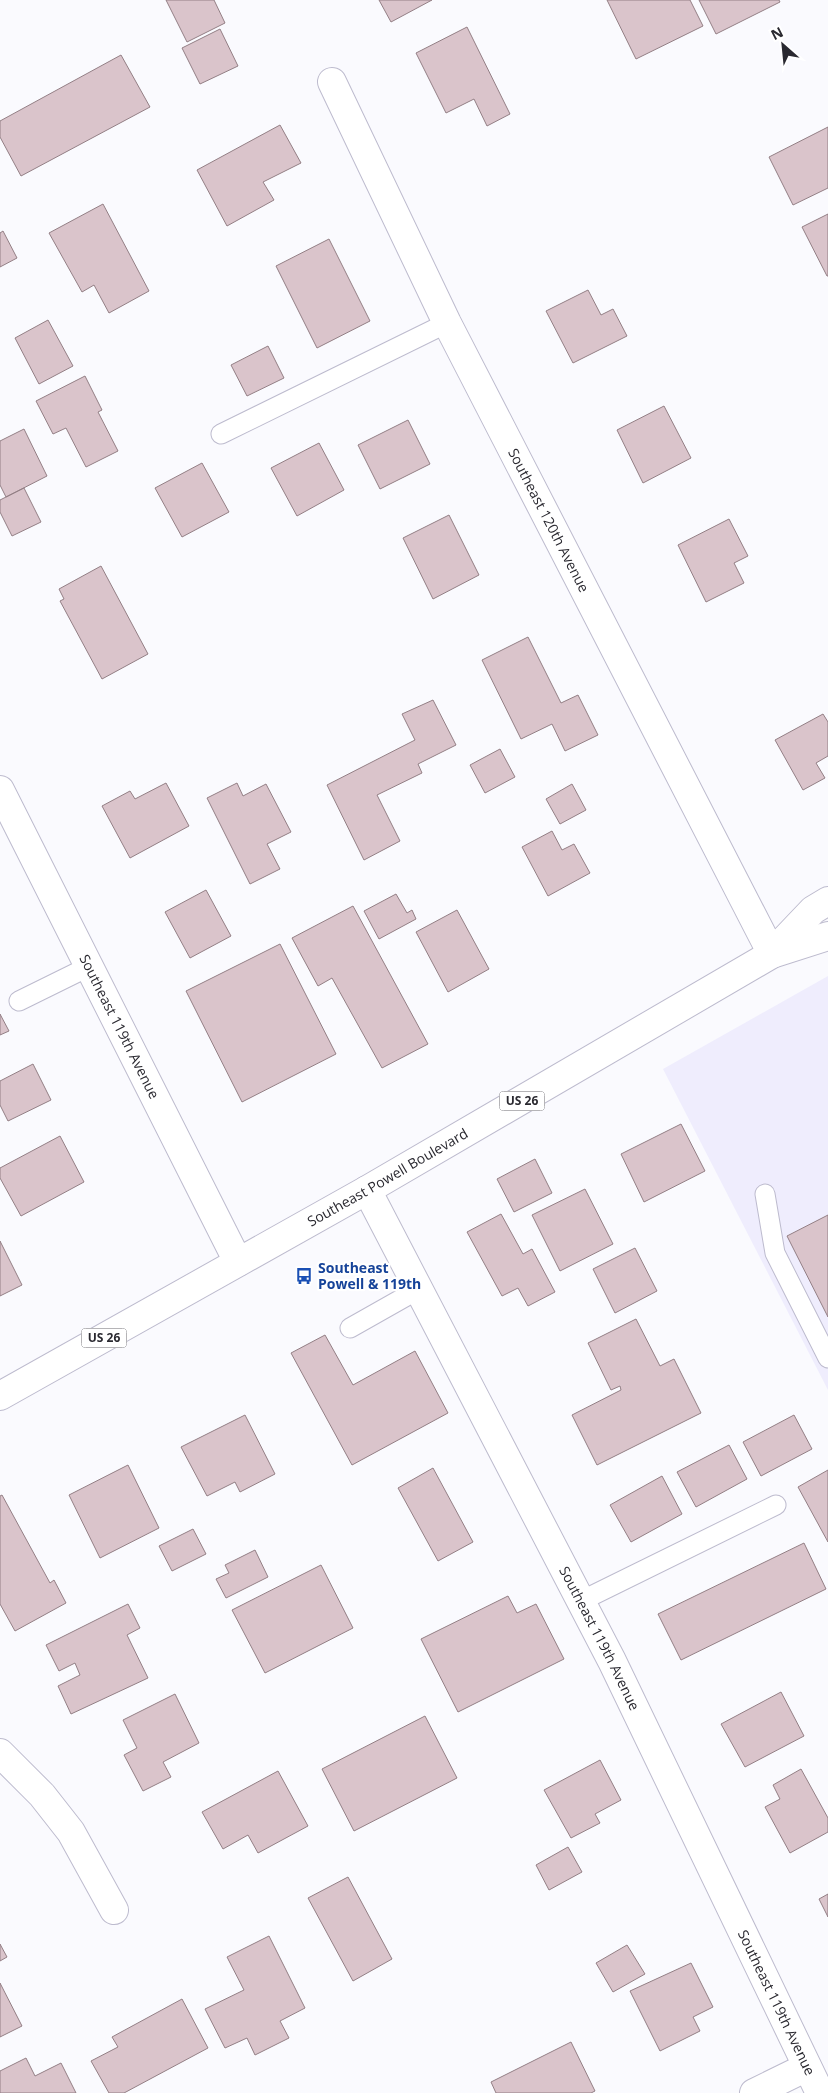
<svg xmlns="http://www.w3.org/2000/svg" width="828" height="2093" font-family="'Open Sans',sans-serif">
<style>
.built{fill:#efedfd}
.building{fill:#dac4cb;stroke:#937f85}
.lines{fill:none;stroke-linecap:round;stroke-linejoin:round}
.service-casing{stroke:#bdbbce;stroke-width:21}
.minor-casing{stroke:#bdbbce;stroke-width:30}
.primary-casing{stroke:#bdbbce;stroke-width:30}
.service{stroke:#fff;stroke-width:19}
.minor{stroke:#fff;stroke-width:28}
.primary{stroke:#fff;stroke-width:28}
.labels{text-anchor:middle;stroke-width:4.5;stroke-linejoin:round;paint-order:stroke}
.shield{fill:#fff;stroke:#6a696e;stroke-width:1}
.shield-label{font-size:12px;font-weight:bold;fill:#2a2930}
.street-label{font-size:14px;fill:#2a2930;stroke:#fff}
.transit-label{font-size:14px;font-weight:bold;fill:#164399;stroke:#fff;text-anchor:start}
</style>
<rect width="100%" height="100%" fill="#fafafe"/>
<path class="built" d="M828 976V1390L663 1069Z"/>
<path class="building" d="M166 0H214L225 23 187 42Z
M379 0H432L391 22Z
M607 0H690L703 26 636 59Z
M699 0H779L780 2 716 34Z
M467 27 510 114 487 126 474 99 446 113 416 53Z
M220 29 238 66 200 84 182 48Z
M121 55 150 107 21 176 0 137V121Z
M280 125 301 163 263 182 274 200 227 226 197 170Z
M828 127V188L793 205 769 157Z
M103 204 149 291 109 313 94 285 82 292 49 233Z
M828 214V276H827L802 227Z
M3 231 17 258 0 267V233Z
M329 239 370 321 317 348 276 266Z
M588 290 601 315 613 309 627 336 573 363 546 311Z
M48 320 73 366 39 384 15 338Z
M268 346 284 378 247 396 231 365Z
M85 376 102 410 98 412 118 451 86 467 66 428 53 434 36 401Z
M664 406 691 458 643 483 617 430Z
M408 420 430 464 380 489 358 445Z
M24 429 47 476 6 497 0 485V441Z
M319 443 344 490 297 516 271 468Z
M202 463 229 512 182 537 155 488Z
M24 488 41 522 12 536 0 512V500Z
M449 515 479 575 433 599 403 538Z
M729 519 748 556 734 563 744 583 706 602 678 545Z
M101 566 148 654 102 679 60 601 64 599 59 589Z
M528 637 561 703 578 695 598 735 565 751 552 724 521 739 482 660Z
M433 700 456 745 418 764 422 773 377 795 400 841 364 860 327 785 415 740 402 714Z
M823 714 828 722V756L816 763 825 778 803 790 775 740Z
M500 749 515 777 485 793 470 765Z
M166 783 189 826 130 858 102 806 130 791 135 799Z
M237 783 243 796 266 784 291 832 267 844 280 869 250 884 207 798Z
M572 784 586 810 560 824 546 799Z
M552 831 562 850 574 844 590 873 548 896 522 847Z
M206 890 231 936 190 958 165 912Z
M396 894 407 913 412 910 416 919 379 939 364 911Z
M353 906 428 1044 382 1068 332 978 318 986 292 938Z
M457 910 489 969 448 992 416 932Z
M280 944 336 1054 242 1102 186 991Z
M0 1014 9 1031 0 1035Z
M33 1064 51 1100 8 1121 0 1105V1081Z
M681 1124 705 1171 644 1202 621 1154Z
M60 1136 84 1182 21 1216 0 1178V1168Z
M535 1159 552 1193 514 1212 497 1179Z
M585 1189 613 1244 560 1271 532 1215Z
M501 1214 523 1254 532 1249 555 1292 528 1306 518 1288 502 1296 467 1232Z
M828 1215V1317L787 1236Z
M0 1241 22 1285 0 1296Z
M635 1248 657 1291 615 1313 593 1269Z
M636 1319 660 1366 674 1359 701 1413 597 1465 572 1415 621 1390 620 1386 611 1390 588 1343Z
M325 1335 353 1385 415 1351 448 1413 352 1465 291 1353Z
M245 1415 275 1474 240 1492 235 1482 207 1496 181 1447Z
M794 1415 812 1449 761 1476 743 1442Z
M729 1445 747 1479 696 1507 677 1472Z
M128 1465 159 1528 100 1558 69 1495Z
M433 1468 473 1542 438 1561 398 1488Z
M828 1470V1542L798 1487Z
M662 1476 682 1514 631 1542 610 1505Z
M2 1495 50 1583 54 1580 66 1603 15 1631 0 1604V1496Z
M193 1529 206 1554 172 1571 159 1546Z
M804 1543 826 1589 681 1660 658 1614Z
M255 1550 268 1577 226 1598 216 1579 229 1573 225 1565Z
M321 1565 353 1628 265 1673 232 1610Z
M508 1596 517 1613 536 1604 564 1659 458 1712 421 1639Z
M128 1604 140 1628 127 1635 148 1678 71 1714 58 1686 80 1675 75 1663 59 1671 46 1645Z
M781 1692 804 1736 745 1767 721 1724Z
M175 1694 199 1743 163 1762 171 1777 143 1791 124 1755 137 1748 123 1720Z
M425 1716 457 1778 354 1831 322 1769Z
M600 1760 621 1800 595 1814 600 1823 571 1838 544 1790Z
M801 1769 828 1818V1832L790 1853 765 1807 780 1799 773 1785Z
M278 1771 308 1826 258 1853 248 1835 223 1849 202 1812Z
M568 1847 582 1872 549 1890 536 1865Z
M348 1877 392 1959 353 1981 308 1898Z
M828 1894V1917L819 1899Z
M269 1936 305 2008 280 2021 289 2038 255 2055 247 2038 225 2048 205 2009 244 1990 227 1957Z
M0 1944 7 1957 0 1961Z
M627 1945 645 1974 613 1992 596 1963Z
M691 1963 713 2007 693 2017 700 2031 660 2051 630 1991Z
M0 1983 22 2026 0 2037Z
M182 1999 208 2048 124 2093H109L91 2061 118 2047 112 2037Z
M571 2042 595 2091 591 2093H496L491 2082Z
M26 2058 35 2076 61 2063 76 2093H0V2071Z"/>
<g class="lines">
<g class="service-casing">
<path id="service" d="M221 434 447 323
M19 1001 90 966
M765 1194 775 1253 828 1358
M350 1328 419 1289
M581 1601 776 1505"/>
</g>
<g class="minor-casing">
<g id="minor">
<path id="s1" d="M332 82 447 323 772 954"/>
<path id="s2" d="M0 790 238 1262"/>
<path id="s3" d="M367 1190 612 1661 820 2093"/>
<path d="M0 1753 42 1795 71 1832 114 1910"/>
<path d="M754 2093 807 2067"/>
</g>
</g>
<g class="primary-casing">
<g id="primary">
<path d="M773 952 813 910 828 901"/>
<path id="s4" d="M0 1396 367 1190 772 954 828 936"/>
</g>
</g>
<use href="#service" class="service"/>
<use href="#minor" class="minor"/>
<use href="#primary" class="primary"/>
</g>
<defs>
<g id="bus-bare" transform="scale(1.35)"><path d="M-5-6H5V4H4V6H2V4H-2V6H-4V4H-5ZM-3.5-4V0h7V-4ZM-3.5 1.2v1.5H-2V1.2ZM2 1.2v1.5H3.5V1.2Z" fill="#1a4fb4" stroke="#fff" stroke-width="2.5" paint-order="stroke"/></g>
</defs>
<g fill-rule="evenodd">
<use href="#bus-bare" x="304" y="1276"/>
</g>
<g class="labels">
<g class="shield">
<rect x="499.5" y="1091.5" width="45" height="19" rx="4"/>
<rect x="81.5" y="1328.5" width="45" height="19" rx="4"/>
</g>
<g class="shield-label">
<text x="522" y="1105">US 26</text>
<text x="104" y="1342">US 26</text>
</g>
<g class="street-label">
<text dy="5" stroke="none"><textPath href="#s1" startOffset="489">Southeast 120th Avenue</textPath></text>
<text dy="5" stroke="none"><textPath href="#s2" startOffset="265">Southeast 119th Avenue</textPath></text>
<text dy="5" stroke="none"><textPath href="#s4" startOffset="445">Southeast Powell Boulevard</textPath></text>
<text dy="5" stroke="none"><textPath href="#s3" startOffset="505">Southeast 119th Avenue</textPath></text>
<text dy="5" stroke="none"><textPath href="#s3" startOffset="910">Southeast 119th Avenue</textPath></text>
</g>
<g class="transit-label">
<text x="318" y="1273">Southeast<tspan x="318" dy="16">Powell &amp; 119th</tspan></text>
</g>
</g>
<g transform="translate(783 45) rotate(333)" stroke="#ffffff" stroke-width="4" paint-order="stroke">
<path d="M0-4L9 19L0 12L-9 19Z" fill="#2a2930"/>
<text y="-8" font-size="14" font-weight="bold" text-anchor="middle" fill="#2a2930">N</text>
</g>
</svg>
